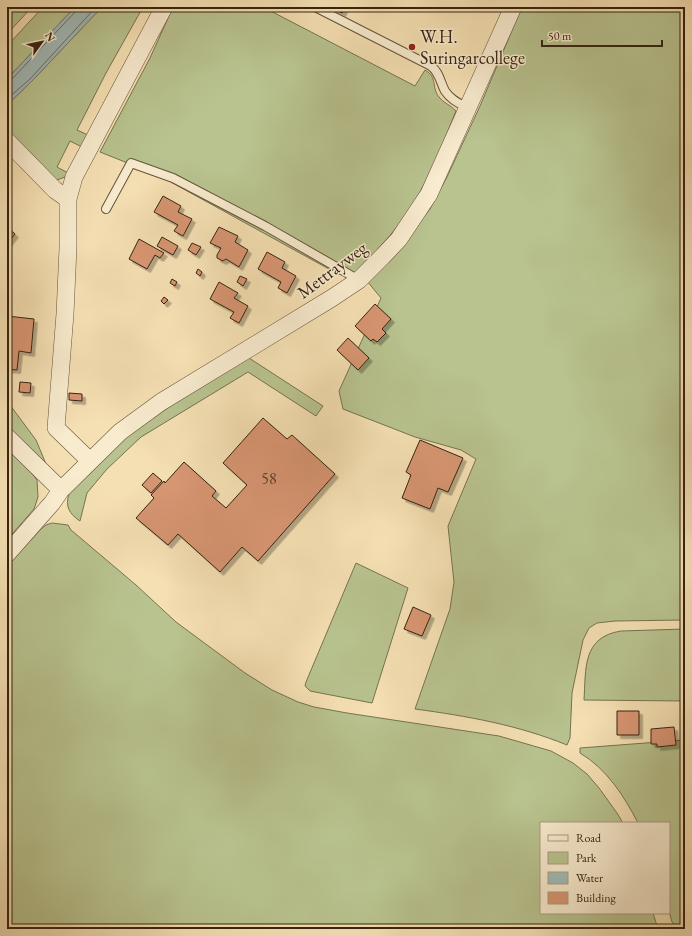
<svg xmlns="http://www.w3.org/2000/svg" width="692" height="936" font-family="'EB Garamond',serif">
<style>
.green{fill:#b8c38f;stroke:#767350}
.water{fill:#a1bab8;stroke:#767e75}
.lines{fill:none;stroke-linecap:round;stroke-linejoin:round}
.shore{stroke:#6b6e64;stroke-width:1}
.building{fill:#d89673;stroke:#352311;filter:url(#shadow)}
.service-casing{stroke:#65523a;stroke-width:10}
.minor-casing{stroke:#65523a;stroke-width:18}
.service{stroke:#f8ebce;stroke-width:8}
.minor{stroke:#f8ebce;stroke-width:17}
.poi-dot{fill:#8f2418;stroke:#f8ebce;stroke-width:1.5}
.labels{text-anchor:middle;stroke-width:3;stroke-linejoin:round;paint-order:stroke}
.number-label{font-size:16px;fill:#5e402a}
.poi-label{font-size:18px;fill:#352311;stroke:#f8ebce;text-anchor:start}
.street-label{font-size:18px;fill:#352311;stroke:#f8ebce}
</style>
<defs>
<filter id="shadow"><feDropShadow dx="3.5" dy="3.5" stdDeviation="0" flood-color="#0004"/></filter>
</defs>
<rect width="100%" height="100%" fill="#f5e0b3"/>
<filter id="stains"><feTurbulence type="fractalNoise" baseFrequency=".005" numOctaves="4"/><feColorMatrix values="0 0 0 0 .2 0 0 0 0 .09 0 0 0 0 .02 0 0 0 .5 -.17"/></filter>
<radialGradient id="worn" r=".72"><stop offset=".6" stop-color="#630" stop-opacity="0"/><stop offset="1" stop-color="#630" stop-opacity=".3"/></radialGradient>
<path class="green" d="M7 7H32L7 34Z
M43 7H75L7 79V46Z
M102 7H143L106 73 77 130 88 135 82 147 70 141 57 167 68 173 65 177 57 180 7 136V102L9 103 32 81Z
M173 7H263L415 86 425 70C438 77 431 87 439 97 443 103 451 105 456 111 445 138 434 166 420 192 403 223 379 250 353 274H338L160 176 100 152 150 58Z
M522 7H685V620L615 621 597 623 589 628 583 640 572 693 570 738 567 745C518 725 467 716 415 709L450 609 454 582 448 526 476 459 461 450 415 437 343 409 339 391 381 298 367 281 403 243 430 209 447 177 480 106Z
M249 358 323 406 316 416 248 372 141 437 107 469 87 493 80 521C69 514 65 506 69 494L120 441 172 405Z
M7 401 36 440 46 464 7 425Z
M7 446 23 462 37 480 38 497 34 509 7 540Z
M52 523 68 525 71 530 136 585 176 622 245 673 272 690 298 702 314 707 347 713 499 736 551 751 573 763 587 774 599 788 617 813 623 823H541V913H653L658 929H7V566L41 529 46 525Z
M356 563 408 588 372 703 310 691 305 686 306 682Z
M685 629V701L584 700C586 669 582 637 621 631Z
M685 740V929H678L672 922 669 911V823H638C624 796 607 769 580 753V748Z"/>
<path class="water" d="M75 7H102L32 81 9 103 7 102V79Z"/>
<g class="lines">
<path class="shore" d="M7 81 12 79 76 11 77 7
M7 99 30 79 96 7"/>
</g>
<path class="building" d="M331 7H345L342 13Z
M163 196 181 206 178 212 192 219 183 236 174 231 178 225 154 212Z
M7 227 15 234 7 244Z
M219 227 238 236 235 242 248 250 239 267 226 259 223 261 217 258V255L221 248 210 243Z
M162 237 178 246 173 255 157 246Z
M139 239 164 253 160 258 155 255 147 269 129 259Z
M192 243 201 247 196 255 188 250Z
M267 252 285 262 282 268 296 276 287 293 278 288 281 282 258 269Z
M198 269 202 272 200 276 196 273Z
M240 276 247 279 243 286 237 282Z
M172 279 177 282 175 286 170 283Z
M219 282 238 293 234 298 248 306 239 323 230 318 234 312 210 299Z
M164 297 168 300 164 304 161 301Z
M375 304 391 319 382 329 386 333 377 342 373 339 371 341 355 326Z
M7 316 34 319 31 353 19 351 17 370 7 369V345L10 325 7 324Z
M348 338 369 358 358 370 337 350Z
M20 382 31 383 30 393 19 392Z
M69 393 82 394V401L69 400Z
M263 418 287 439 292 435 335 474 258 561 242 547 220 572 178 534 168 545 136 518 154 498 151 495 164 481 165 483 184 462 216 491 212 496 226 508 247 485 223 463Z
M420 440 463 458 448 492 438 488 430 509 402 498 411 475 406 472Z
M153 473 162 481 151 493 142 485Z
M413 607 431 615 422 636 404 629Z
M617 711H639V735H617Z
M674 727 676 745 657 747V744H651V729Z"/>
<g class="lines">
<g class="service-casing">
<path id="service" d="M315 7 431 66C440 73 440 82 445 91 451 100 459 103 468 108
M106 209 131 163 173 178 265 226 359 280"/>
</g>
<g class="minor-casing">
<path id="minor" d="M7 141 55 190 68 199
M7 437 61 490
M90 461 56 428 65 314 68 248V199L74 177 164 7
M7 554 52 503 61 490 120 432 161 402 332 298 359 280 383 256 399 239 429 194 513 7"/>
</g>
<use href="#service" class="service"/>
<use href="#minor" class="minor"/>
</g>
<circle class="poi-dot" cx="412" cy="47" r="4"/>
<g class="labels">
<g class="number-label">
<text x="269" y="484">58</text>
</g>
<g class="poi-label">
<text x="420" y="43">W.H.<tspan x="420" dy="21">Suringarcollege</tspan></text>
</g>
<g class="street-label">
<text transform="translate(332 270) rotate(-37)" y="6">Mettrayweg</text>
</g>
</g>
<rect width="692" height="936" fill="none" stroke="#f5e0b3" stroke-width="24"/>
<rect x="8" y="8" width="676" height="920" fill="none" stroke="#352311" stroke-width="2"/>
<rect x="12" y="12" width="668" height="912" fill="none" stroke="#352311"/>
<rect x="540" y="822" width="130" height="92" fill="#f8ebce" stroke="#aa9b82"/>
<rect x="548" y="835" width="20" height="6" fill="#f8ebce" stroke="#aa9b82"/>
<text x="576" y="842" font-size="12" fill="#352311">Road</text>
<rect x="548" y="852" width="20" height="12" fill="#b8c38f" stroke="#aa9b82"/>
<text x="576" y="862" font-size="12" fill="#352311">Park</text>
<rect x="548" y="872" width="20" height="12" fill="#a1bab8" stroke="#aa9b82"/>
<text x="576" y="882" font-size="12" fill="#352311">Water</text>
<rect x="548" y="892" width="20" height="12" fill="#d89673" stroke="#aa9b82"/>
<text x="576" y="902" font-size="12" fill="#352311">Building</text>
<g transform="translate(42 42) rotate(57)" stroke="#f8ebce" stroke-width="3" paint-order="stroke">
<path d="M0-3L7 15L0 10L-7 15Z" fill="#352311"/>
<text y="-6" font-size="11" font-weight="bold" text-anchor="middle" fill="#352311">N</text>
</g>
<path d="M542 40v6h120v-6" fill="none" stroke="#352311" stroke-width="2"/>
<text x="548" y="40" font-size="12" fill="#352311" stroke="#f8ebce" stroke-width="3" paint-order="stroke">50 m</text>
<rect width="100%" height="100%" filter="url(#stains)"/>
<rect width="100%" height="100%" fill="url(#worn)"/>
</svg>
